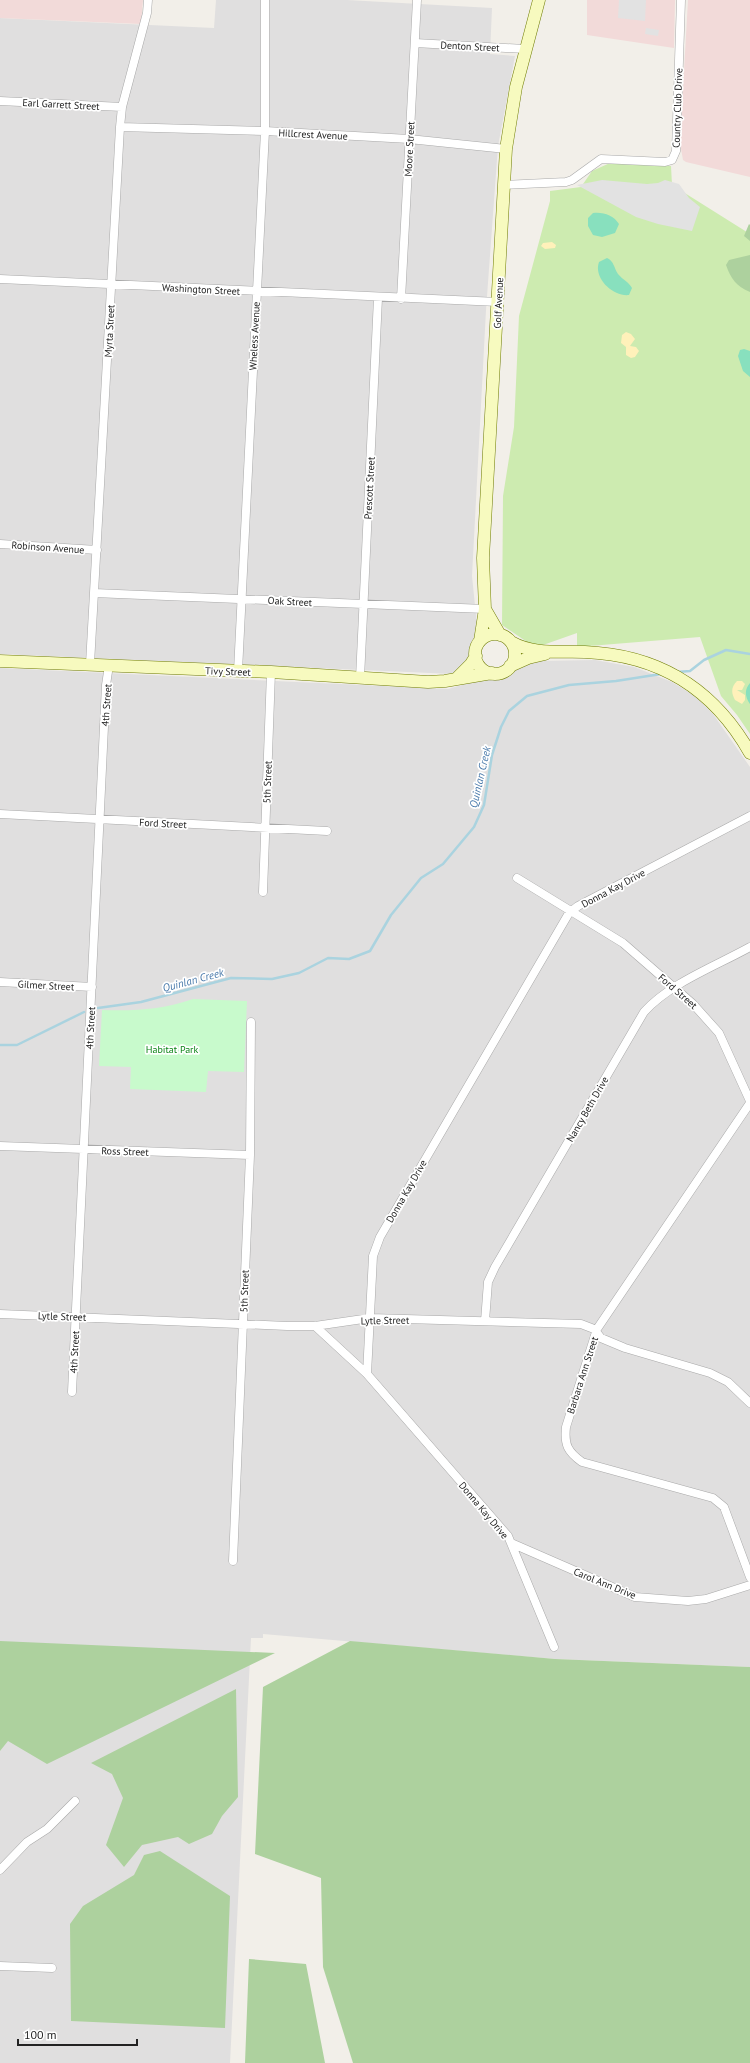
<svg xmlns="http://www.w3.org/2000/svg" width="750" height="2063" font-family="'PT Sans',sans-serif">
<style>
.residential{fill:#e0dfdf}
.commercial{fill:#f2dad9}
.grass{fill:#cdebb0}
.forest{fill:#add19e}
.sand{fill:#fff1ba}
.park{fill:#c8facc}
.pitch{fill:#88e0be}
.parking{fill:#e2e2e2}
.lines{fill:none;stroke-linecap:round;stroke-linejoin:round}
.stream{stroke:#aad3df;stroke-width:2.5}
.street-casing{stroke:#a9a9a9;stroke-width:9}
.secondary-casing{stroke:#707d05;stroke-width:13}
.street{stroke:#fff;stroke-width:8}
.secondary{stroke:#f7fabf;stroke-width:12}
.labels{text-anchor:middle;stroke-width:3.5;stroke-linejoin:round;paint-order:stroke}
.street-label{font-size:10px;fill:#222;stroke:#fff}
.park-label{font-size:10px;fill:#0c8416;stroke:#fff}
.water-label{font-size:11px;font-style:italic;fill:#4a7aab;stroke:#fff}
</style>
<rect width="100%" height="100%" fill="#f2efe9"/>
<path class="residential" d="M216 0H347L492 8 490 54 515 56 498 146 486 310 472 576 478 635 472 644 470 659 453 674 0 654V18L214 28Z
M595 660 634 667 672 682 695 696 713 714 750 767V1667L555 1659 263 1634V1638H251L230 2063H0V668L448 689 483 679 508 677 521 665 536 661Z"/>
<path class="commercial" d="M0 0H143L141 24 0 18Z
M587 0H675L674 48 587 35Z
M688 0H750V177L686 162 683 160 680 143Z"/>
<path class="grass" d="M610 163 671 166 672 185 750 234V734L737 715 721 696 700 637 577 647V633L543 645 530 644 502 625 503 496 514 427 519 316 550 201V191L581 187 592 171Z"/>
<path class="forest" d="M749 224 750 225V241L744 236Z
M750 255V292C736 286 731 279 726 265L729 260Z
M0 1641 275 1653 47 1764 8 1741 0 1751Z
M350 1641 555 1659 750 1667V2063H353L323 1967 321 1878 255 1854 263 1687Z
M236 1689 238 1797 222 1816 212 1834 189 1844 178 1837 142 1845 124 1867 106 1845 123 1798 112 1774 91 1763Z
M160 1851 230 1896 225 2028 71 2021 70 1924 83 1906 134 1875 144 1855Z
M249 1959 306 1964 325 2063H245Z"/>
<path class="sand" d="M552 242 556 245 555 248 545 249 541 246 543 243Z
M626 332 631 334 635 339 630 346 636 347 639 351 635 357 631 358 626 355V347L621 343 622 335Z
M737 681H742L745 684 742 690H737L745 695V700L742 704 735 700C731 693 731 687 737 681Z"/>
<path class="park" d="M193 999 247 1001 244 1072 208 1071 206 1092 130 1089 131 1067 99 1066 102 1010C134 1011 162 1010 193 999Z"/>
<path class="pitch" d="M593 213C604 212 613 215 619 224L615 233 602 237 593 235 588 226V218Z
M607 258C614 261 614 268 618 274 623 280 629 282 632 288L629 295C613 297 593 278 599 262Z
M744 349 750 351V377L743 371 738 356 740 350Z
M750 683V704C745 697 744 690 750 683Z"/>
<path class="parking" d="M619 0H646L645 21 618 18Z
M646 28 659 30 658 36 645 34Z
M602 180 647 184 658 183 665 180 679 184 689 198 700 207 692 231 658 224 636 217 577 185Z"/>
<g class="lines">
<path class="stream" d="M677 672 690 671 704 660 726 650 750 654
M98 1008 141 1002 231 978 272 979 299 973 328 958 349 959 370 951 391 915 421 878 443 864 474 827 484 805 492 755 501 727 509 711 527 696 569 685 616 681 661 674
M0 1045H17L84 1012"/>
<g class="street-casing">
<path id="street" d="M415 43 525 49
M0 101 122 107
M120 127 265 131 409 139 506 149
M504 185 566 182 572 180 601 159 665 162 672 160 676 151 681 0
M0 279 498 302
M401 299 417 0
M0 544 97 550
M94 593 485 609
M90 664 120 127 122 107 147 13 148 0
M238 671 265 131V0
M360 678 378 298
M0 814 327 831
M517 878 623 943 693 1004 719 1033 750 1101
M263 892 271 672
M0 982 92 987
M750 1103 597 1329 566 1427C564 1445 568 1452 582 1462L713 1498 724 1507 750 1577
M0 1146 250 1155
M0 1314 287 1326H315L370 1318 581 1324 594 1329 601 1338 625 1348 710 1373 728 1382 750 1403
M485 1321 488 1282 495 1267 644 1012C670 983 716 966 750 947
M315 1326 367 1374
M72 1392 106 685 109 665
M511 1543 635 1597 688 1601 706 1599 750 1585
M233 1561 250 1155 251 1022
M554 1647 508 1536 367 1374 373 1256 380 1237 569 913 578 906 750 816
M0 1870 27 1842 47 1829 75 1801
M0 1966 52 1968"/>
</g>
<g class="secondary-casing">
<path id="secondary" d="M485 609 500 635
M475 654a20 20 0 1 1 40 0a20 20 0 1 1-40 0Z
M480 641 485 609 483 558 506 149 516 87 539 0
M511 642C534 655 559 651 585 652 659 655 713 688 750 753
M0 661 271 672 428 682 445 681 492 673
M510 666 528 658 545 654
M456 679 471 664 476 656"/>
</g>
<use href="#street" class="street"/>
<use href="#secondary" class="secondary"/>
</g>
<g class="labels">
<g class="street-label">
<text transform="translate(470 46) rotate(3)" y="4">Denton Street</text>
<text transform="translate(61 104) rotate(3)" y="4">Earl Garrett Street</text>
<text transform="translate(677 108) rotate(-88)" y="4">Country Club Drive</text>
<text transform="translate(313 134) rotate(3)" y="4">Hillcrest Avenue</text>
<text transform="translate(409 149) rotate(-87)" y="4">Moore Street</text>
<text transform="translate(201 289) rotate(3)" y="4">Washington Street</text>
<text transform="translate(498 303) rotate(-87)" y="4">Golf Avenue</text>
<text transform="translate(109 331) rotate(-87)" y="4">Myrta Street</text>
<text transform="translate(254 336) rotate(-87)" y="4">Wheless Avenue</text>
<text transform="translate(369 488) rotate(-87)" y="4">Prescott Street</text>
<text transform="translate(48 547) rotate(4)" y="4">Robinson Avenue</text>
<text transform="translate(290 601) rotate(3)" y="4">Oak Street</text>
<text transform="translate(228 671) rotate(2)" y="4">Tivy Street</text>
<text transform="translate(106 705) rotate(-86)" y="4">4th Street</text>
<text transform="translate(267 782) rotate(-88)" y="4">5th Street</text>
<text transform="translate(163 823) rotate(3)" y="4">Ford Street</text>
<text transform="translate(613 888) rotate(-28)" y="4">Donna Kay Drive</text>
<text transform="translate(46 985) rotate(3)" y="4">Gilmer Street</text>
<text transform="translate(678 991) rotate(41)" y="4">Ford Street</text>
<text transform="translate(90 1028) rotate(-87)" y="4">4th Street</text>
<text transform="translate(587 1109) rotate(-60)" y="4">Nancy Beth Drive</text>
<text transform="translate(125 1151) rotate(2)" y="4">Ross Street</text>
<text transform="translate(406 1191) rotate(-60)" y="4">Donna Kay Drive</text>
<text transform="translate(244 1291) rotate(-88)" y="4">5th Street</text>
<text transform="translate(62 1316) rotate(2)" y="4">Lytle Street</text>
<text transform="translate(385 1320) rotate(-1)" y="4">Lytle Street</text>
<text transform="translate(74 1352) rotate(-87)" y="4">4th Street</text>
<text transform="translate(582 1375) rotate(-72)" y="4">Barbara Ann Street</text>
<text transform="translate(484 1510) rotate(50)" y="4">Donna Kay Drive</text>
<text transform="translate(605 1583) rotate(22)" y="4">Carol Ann Drive</text>
</g>
<g class="park-label">
<text x="172" y="1053">Habitat Park</text>
</g>
<g class="water-label">
<text transform="translate(480 777) rotate(-77)" y="4">Quinlan Creek</text>
<text transform="translate(193 980) rotate(-15)" y="4">Quinlan Creek</text>
</g>
</g>
<path d="M18 2039v6h119v-6" fill="none" stroke="#222222" stroke-width="2"/>
<text x="24" y="2039" font-size="12" fill="#222222" stroke="#ffffff" stroke-width="3" paint-order="stroke">100 m</text>
</svg>
